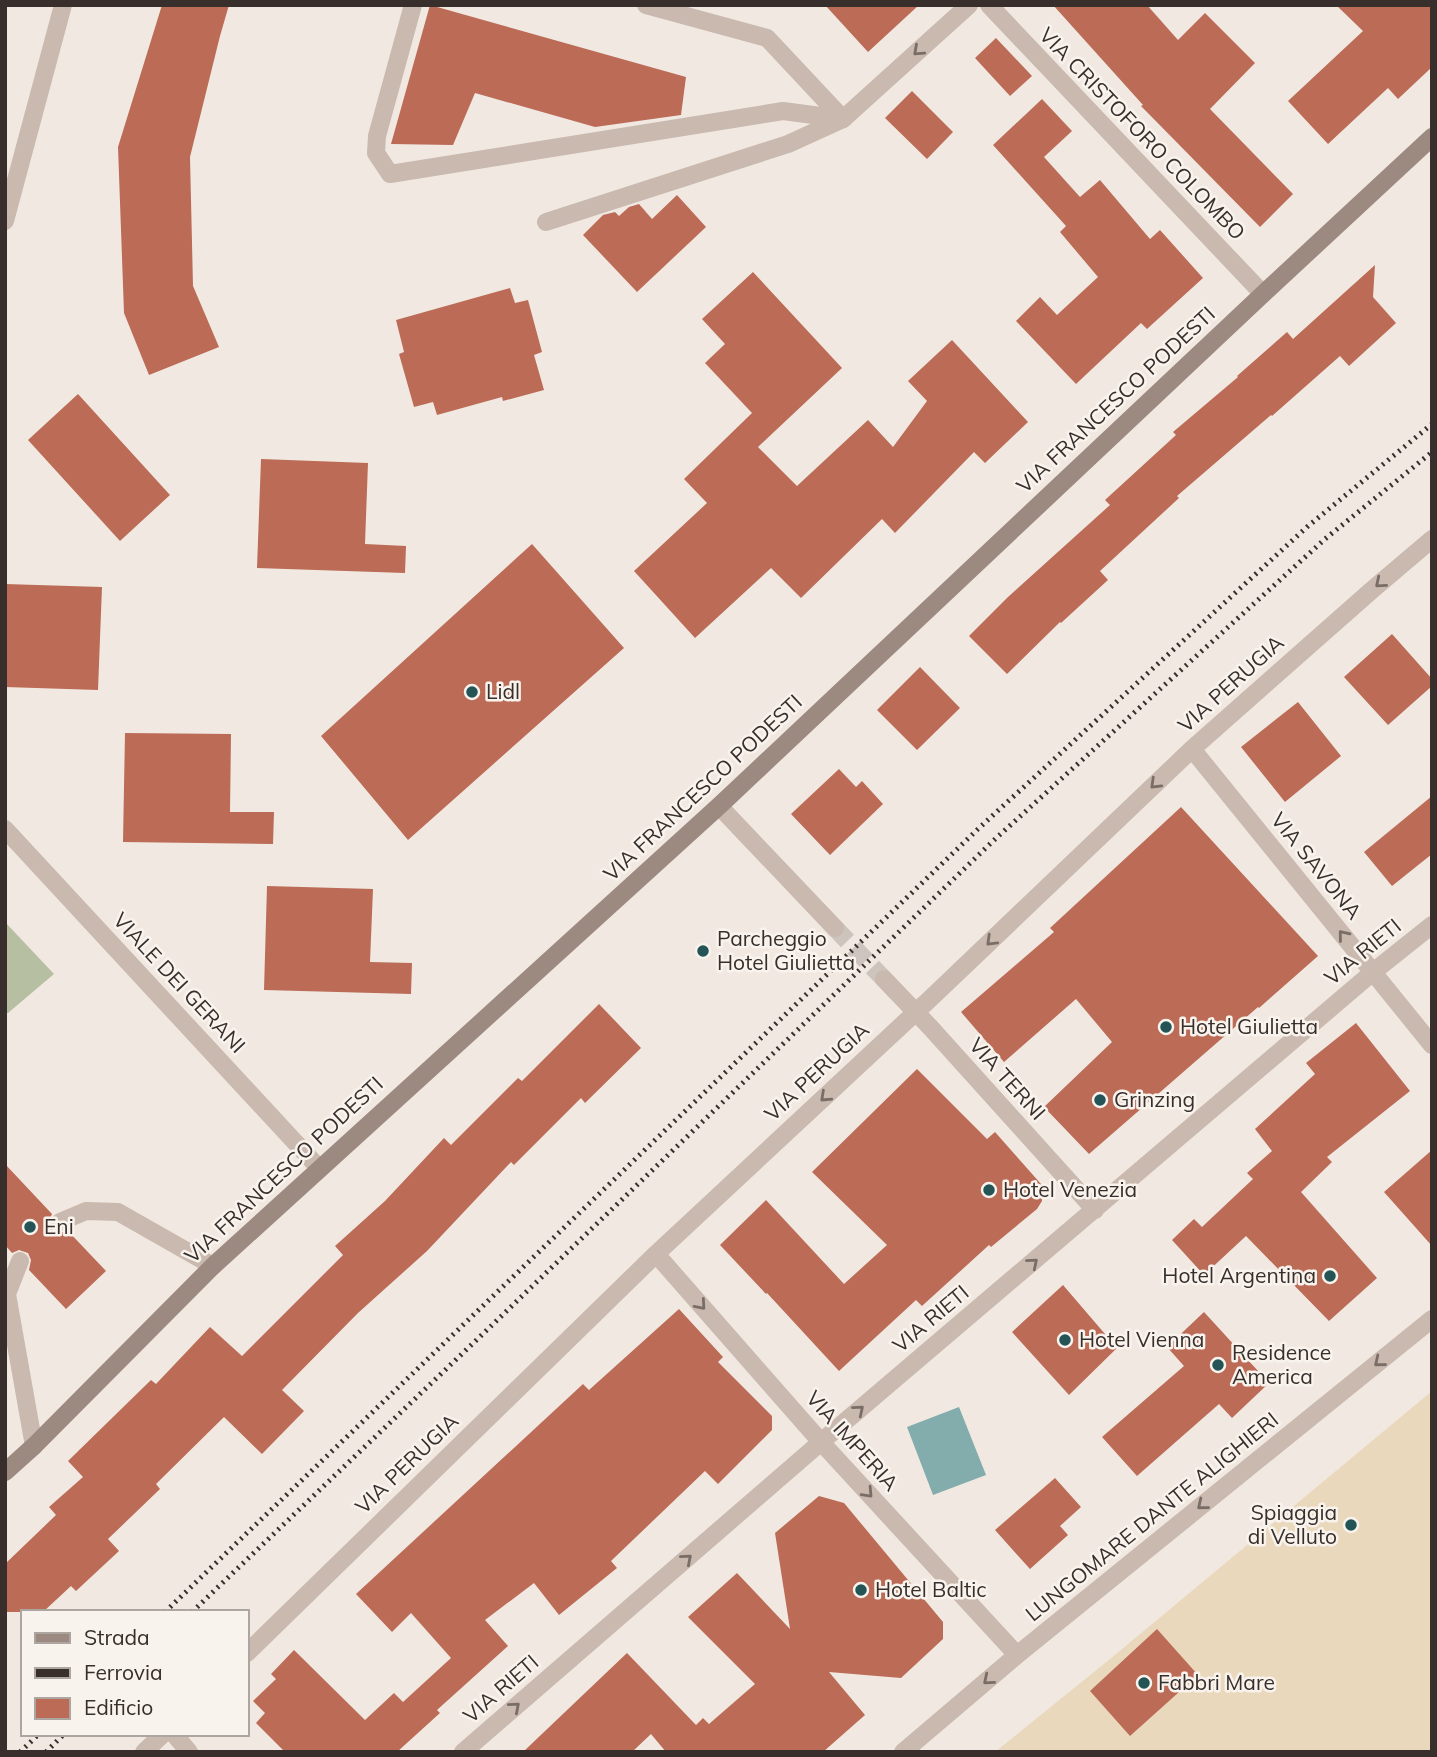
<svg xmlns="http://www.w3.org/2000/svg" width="1437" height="1757" font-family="Mulish,sans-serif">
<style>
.green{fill:#b7bfa2}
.sand{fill:#e9d8bc}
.water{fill:#83acac}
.building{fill:#bb6b56}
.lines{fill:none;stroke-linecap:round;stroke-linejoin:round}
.minor-tunnel{stroke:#ccc4bd;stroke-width:18;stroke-dasharray:18 9;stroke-linecap:butt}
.service{stroke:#c9b9ae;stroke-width:18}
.minor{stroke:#c9b9ae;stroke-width:18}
.tertiary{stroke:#c9b9ae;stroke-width:18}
.secondary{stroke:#9c897f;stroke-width:18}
.rail{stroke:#382f2c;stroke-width:5;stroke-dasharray:2 5;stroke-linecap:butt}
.oneway{stroke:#796d66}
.poi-dot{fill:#255456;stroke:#f9f3ed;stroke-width:2.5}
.labels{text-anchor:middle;stroke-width:5;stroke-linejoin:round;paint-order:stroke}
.street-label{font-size:21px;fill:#382f2c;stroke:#f9f3ed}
.poi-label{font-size:21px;fill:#382f2c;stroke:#f9f3ed;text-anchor:start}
</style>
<rect width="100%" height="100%" fill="#f1e9e1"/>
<path class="green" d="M5 922 54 974 8 1013H5Z"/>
<path class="sand" d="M1432 1391V1752H995L1110 1659Z"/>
<path class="water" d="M959 1407 986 1475 933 1495 907 1427Z"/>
<path class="building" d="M162 5H229L220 36 190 157 193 286 219 347 149 375 124 313 118 147Z
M430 5 686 77 681 115 595 127 475 93 453 145 391 144Z
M825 5H919L868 52Z
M1053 5H1147L1178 40 1205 13 1255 63 1210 109 1293 194 1260 227 1141 106 1143 105Z
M1336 5H1432V67L1398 99 1388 88 1328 144 1288 101 1363 31Z
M996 38 1032 76 1010 96 975 58Z
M912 91 953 132 927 159 885 118Z
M1042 99 1072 131 1044 157 1080 197 1100 180 1150 239 1160 230 1203 278 1147 329 1141 323 1076 384 1016 321 1040 297 1057 315 1098 277 1060 232 1066 226 993 145Z
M677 195 706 227 637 292 583 235 603 215 615 212 619 216 629 207 639 204 652 219Z
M1375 265 1373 297 1396 323 1349 366 1340 356 1272 416 1271 415 1177 496 1179 498 1100 571 1108 580 1061 623 1060 622 1007 674 969 636 1008 597 1110 505 1105 500 1176 435 1173 432 1238 377 1237 376 1287 332 1293 339Z
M753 272 842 368 758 447 797 486 868 420 893 447 927 401 908 381 952 340 1028 422 985 463 974 452 895 533 882 519 801 598 771 568 695 638 634 571 707 503 684 479 752 413 705 363 725 344 702 319Z
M510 288 515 303 528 300 542 352 534 355 544 390 503 401 502 397 437 415 433 402 414 407 399 354 404 352 396 320Z
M78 394 170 495 120 541 28 440Z
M261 459 368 463 365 544 406 546 405 573 257 568Z
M532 544 624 648 408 840 321 736Z
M5 584 102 587 98 690 5 687Z
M1392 634 1432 679V686L1388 725 1344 677Z
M920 667 960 708 917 750 877 710Z
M1298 702 1341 756 1285 802 1241 747Z
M125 733 231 734 230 812H274L273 844 123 842Z
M839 769 856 787 862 781 883 804 830 855 791 814Z
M1432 796V854L1392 886 1364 852Z
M1181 807 1318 956 1259 1008 1258 1007 1089 1154 1044 1107 1112 1042 1076 999 1004 1062 961 1012 1054 932 1050 928Z
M267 886 373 889 370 962 412 963 411 994 264 990Z
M599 1004 641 1048 585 1103 581 1098 514 1165 511 1162 427 1251 358 1313 282 1390 304 1411 262 1454 224 1417 156 1484 160 1489 108 1539 119 1551 76 1591 71 1586 43 1612H5V1564L56 1515 49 1507 83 1477 68 1461 151 1380 156 1384 210 1327 242 1356 343 1255 335 1246 385 1201 444 1138 451 1145 518 1078 522 1081Z
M1356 1023 1410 1091 1327 1157 1332 1162 1301 1192 1377 1278 1329 1321 1246 1236 1204 1275 1172 1240 1194 1219 1202 1227 1253 1179 1247 1173 1272 1151 1255 1129 1315 1074 1306 1063Z
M917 1069 987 1139 995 1132 1041 1184 1042 1201 1037 1209 991 1247 989 1245 922 1306 916 1300 839 1371 767 1293 766 1294 720 1245 766 1200 844 1284 887 1245 812 1172Z
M1432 1150V1246L1384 1192Z
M5 1164 52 1214 49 1221 53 1231 59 1233 68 1231 106 1271 66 1309 29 1270 31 1260 28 1253 19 1250 12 1253 5 1245Z
M1063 1285 1117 1348 1069 1395 1012 1332Z
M679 1309 723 1357 718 1362 772 1416V1430L718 1484 705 1471 611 1561 617 1568 559 1615 534 1583 485 1620 508 1646 437 1710 440 1713 397 1752H285L256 1723 265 1713 253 1701 276 1679 271 1674 294 1650 365 1720 394 1693 403 1702 451 1658 411 1613 392 1632 356 1594 583 1384 589 1390Z
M1204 1312 1269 1383 1232 1418 1219 1404 1137 1476 1102 1437 1184 1366 1167 1347Z
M1055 1478 1081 1507 1060 1526 1068 1535 1030 1569 995 1530Z
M819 1496 844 1503 943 1622V1639L901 1678 829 1672 865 1715 823 1752H666L651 1734 632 1752H523L627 1653 696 1725 703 1718 709 1724 755 1684 688 1617 737 1573 790 1629 775 1533Z
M1157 1629 1198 1675 1130 1736 1090 1691Z"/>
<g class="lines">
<path class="minor-tunnel" d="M835 928 884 979"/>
<path class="service" d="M413 5 377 136 376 153 390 174 783 111 843 119
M546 222 788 144 843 119
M60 1222 86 1211 118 1212 213 1266
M20 1261 7 1294 34 1446"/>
<path class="minor" d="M646 5 767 38 843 119 969 5
M989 5 1263 294
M1192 749 1432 1045
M719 806 835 928
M884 979 930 1027 1095 1210
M656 1254 821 1442 1017 1655
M247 1653 656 1254 931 998 1192 749 1372 590 1432 539
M174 1734 189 1752
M144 1752 163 1734
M463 1752 821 1442 1373 972 1432 925"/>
<path class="tertiary" d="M5 221 63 5
M5 829 319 1168
M903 1752 1017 1655 1432 1319"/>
<path class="secondary" d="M5 1472 34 1446 213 1266 719 806 1263 294 1432 137"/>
<path class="rail" d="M165 1612 978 829 1307 527 1432 424
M192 1612 489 1328 993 841 1325 539 1432 452
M20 1752 39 1734
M46 1752 64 1734"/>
</g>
<defs><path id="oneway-chevron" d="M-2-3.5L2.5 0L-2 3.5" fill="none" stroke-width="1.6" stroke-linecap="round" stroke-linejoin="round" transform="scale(1.75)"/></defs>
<g class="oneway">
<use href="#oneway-chevron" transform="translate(918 51) rotate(138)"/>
<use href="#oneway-chevron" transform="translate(1380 583) rotate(140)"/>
<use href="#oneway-chevron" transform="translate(1155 784) rotate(136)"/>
<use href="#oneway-chevron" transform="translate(1343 935) rotate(-129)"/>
<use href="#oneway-chevron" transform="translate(991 941) rotate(136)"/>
<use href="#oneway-chevron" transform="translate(825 1097) rotate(137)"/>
<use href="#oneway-chevron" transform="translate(1033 1263) rotate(-40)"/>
<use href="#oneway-chevron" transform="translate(701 1305) rotate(49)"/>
<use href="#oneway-chevron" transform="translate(1379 1362) rotate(141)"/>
<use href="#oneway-chevron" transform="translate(859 1410) rotate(-40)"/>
<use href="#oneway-chevron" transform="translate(868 1493) rotate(47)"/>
<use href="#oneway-chevron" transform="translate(1202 1505) rotate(141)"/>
<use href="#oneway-chevron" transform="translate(687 1559) rotate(-41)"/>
<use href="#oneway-chevron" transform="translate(988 1680) rotate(140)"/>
<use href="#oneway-chevron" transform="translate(515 1707) rotate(-41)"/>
</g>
<g class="poi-dot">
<circle cx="472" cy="692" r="7"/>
<circle cx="703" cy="951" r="7"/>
<circle cx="1166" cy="1027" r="7"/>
<circle cx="1100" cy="1100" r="7"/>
<circle cx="989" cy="1190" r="7"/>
<circle cx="30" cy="1227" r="7"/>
<circle cx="1330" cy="1276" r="7"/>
<circle cx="1065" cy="1340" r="7"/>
<circle cx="1218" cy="1365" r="7"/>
<circle cx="1351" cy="1525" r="7"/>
<circle cx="861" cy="1590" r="7"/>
<circle cx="1144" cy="1683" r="7"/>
</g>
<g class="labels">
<g class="street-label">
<text transform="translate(1142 134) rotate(46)" y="7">VIA CRISTOFORO COLOMBO</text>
<text transform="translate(1116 400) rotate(-43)" y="7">VIA FRANCESCO PODESTI</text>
<text transform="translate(1231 684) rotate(-42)" y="7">VIA PERUGIA</text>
<text transform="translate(703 788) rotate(-43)" y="7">VIA FRANCESCO PODESTI</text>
<text transform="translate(1316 866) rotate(51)" y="7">VIA SAVONA</text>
<text transform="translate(1363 952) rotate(-39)" y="7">VIA RIETI</text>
<text transform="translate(179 983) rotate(47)" y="7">VIALE DEI GERANI</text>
<text transform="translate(817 1072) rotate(-43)" y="7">VIA PERUGIA</text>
<text transform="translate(1007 1079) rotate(48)" y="7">VIA TERNI</text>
<text transform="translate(284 1170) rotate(-43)" y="7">VIA FRANCESCO PODESTI</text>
<text transform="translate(931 1319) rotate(-40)" y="7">VIA RIETI</text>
<text transform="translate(852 1441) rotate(48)" y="7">VIA IMPERIA</text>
<text transform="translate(407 1464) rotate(-44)" y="7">VIA PERUGIA</text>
<text transform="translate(1152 1517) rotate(-39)" y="7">LUNGOMARE DANTE ALIGHIERI</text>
<text transform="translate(501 1689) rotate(-41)" y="7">VIA RIETI</text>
</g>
<g class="poi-label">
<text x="486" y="699">Lidl</text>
<text x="717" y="946">Parcheggio<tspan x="717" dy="24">Hotel Giulietta</tspan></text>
<text x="1180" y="1034">Hotel Giulietta</text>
<text x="1114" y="1107">Grinzing</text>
<text x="1003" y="1197">Hotel Venezia</text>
<text x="44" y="1234">Eni</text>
<text x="1316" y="1283" text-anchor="end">Hotel Argentina</text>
<text x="1079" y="1347">Hotel Vienna</text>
<text x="1232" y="1360">Residence<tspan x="1232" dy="24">America</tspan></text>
<text x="1337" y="1520" text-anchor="end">Spiaggia<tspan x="1337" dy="24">di Velluto</tspan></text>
<text x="875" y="1597">Hotel Baltic</text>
<text x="1158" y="1690">Fabbri Mare</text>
</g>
</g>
<rect width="1437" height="1757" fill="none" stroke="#382f2c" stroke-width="14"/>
<rect x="21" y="1610" width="228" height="126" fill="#f9f3ed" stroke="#aca5a0" stroke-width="2"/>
<rect x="35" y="1633" width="35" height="10" fill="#9c897f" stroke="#aca5a0" stroke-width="2"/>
<text x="84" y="1645" font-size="21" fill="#382f2c">Strada</text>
<rect x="35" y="1668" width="35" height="10" fill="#382f2c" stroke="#aca5a0" stroke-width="2"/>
<text x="84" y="1680" font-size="21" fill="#382f2c">Ferrovia</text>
<rect x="35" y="1698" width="35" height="21" fill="#bb6b56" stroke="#aca5a0" stroke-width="2"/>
<text x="84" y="1715" font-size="21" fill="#382f2c">Edificio</text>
</svg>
